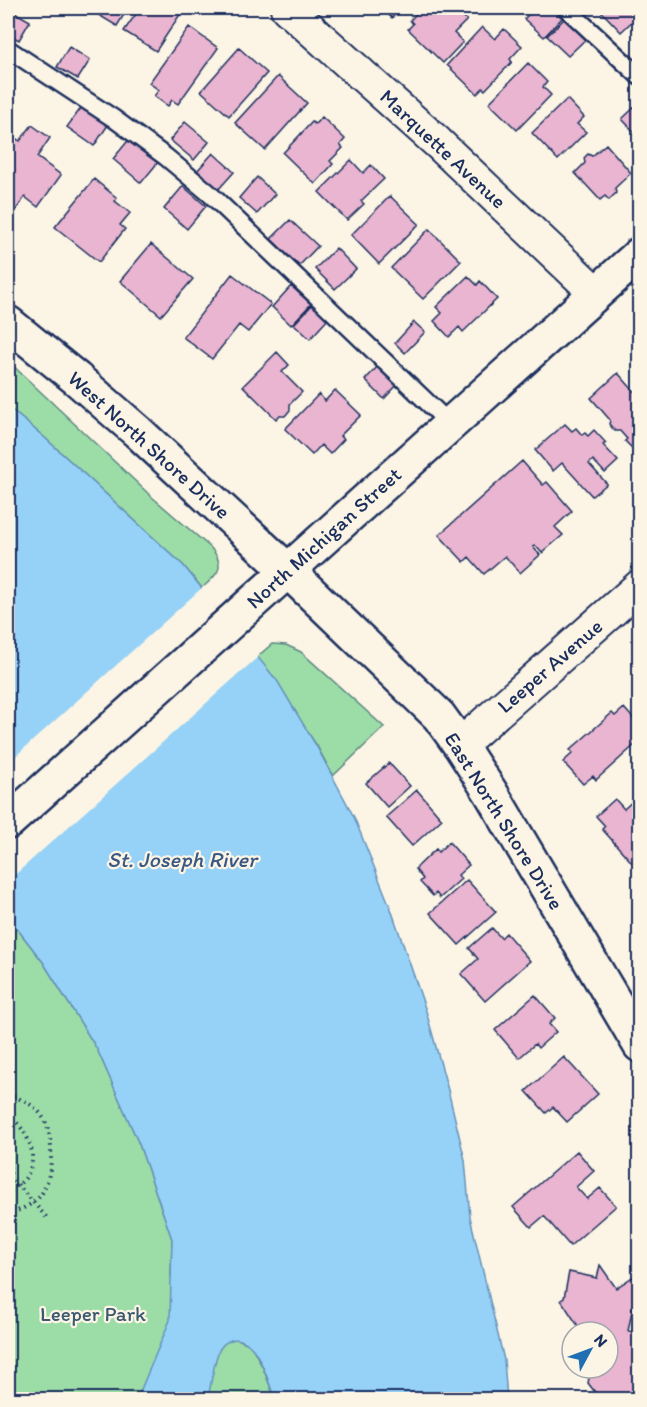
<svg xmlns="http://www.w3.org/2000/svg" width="647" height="1407" font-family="Itim,sans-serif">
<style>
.green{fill:#9cdda7;stroke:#5c8682;stroke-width:1.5}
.water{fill:#96d2f7;stroke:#6591ba;stroke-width:1.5}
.pier{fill:#fcf5e5}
.building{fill:#e9b5d0;stroke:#1b2f5e;stroke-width:1.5}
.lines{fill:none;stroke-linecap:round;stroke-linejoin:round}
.lane-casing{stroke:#1b2f5e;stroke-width:21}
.street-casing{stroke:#1b2f5e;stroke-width:36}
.secondary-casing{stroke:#1b2f5e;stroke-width:38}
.primary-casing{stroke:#1b2f5e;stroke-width:38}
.path{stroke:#1b2f5e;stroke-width:4;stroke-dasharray:1.5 4.5;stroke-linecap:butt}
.lane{stroke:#fcf5e5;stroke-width:16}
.street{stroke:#fcf5e5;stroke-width:32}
.secondary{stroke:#fcf5e5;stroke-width:33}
.primary{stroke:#fcf5e5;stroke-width:33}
.labels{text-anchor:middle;stroke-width:4.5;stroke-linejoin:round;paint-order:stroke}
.street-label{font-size:21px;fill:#1b2f5e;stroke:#fcf5e5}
.park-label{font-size:21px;fill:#3b5a70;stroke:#fcf5e5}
.water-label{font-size:22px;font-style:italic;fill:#3a5884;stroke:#fcf5e5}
</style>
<rect width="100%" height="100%" fill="#fcf5e5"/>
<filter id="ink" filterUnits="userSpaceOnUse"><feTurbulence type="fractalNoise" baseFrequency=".0167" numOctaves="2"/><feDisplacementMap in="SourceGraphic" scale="12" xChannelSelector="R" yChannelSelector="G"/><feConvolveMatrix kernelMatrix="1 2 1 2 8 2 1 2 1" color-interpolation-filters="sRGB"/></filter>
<g filter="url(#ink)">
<path class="green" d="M8 361 152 497 211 548C227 567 217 575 202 588L183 565 44 437 8 407Z
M272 644 286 645 301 652 384 727 333 776 317 746 257 657Z
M8 917 43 962 97 1049 139 1144 172 1239 171 1276 238 1339 251 1345 263 1368 275 1399H8Z"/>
<path class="water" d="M8 407 44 437 183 565 278 682 317 747 354 817 391 909 426 1011 448 1090 465 1160 470 1217 504 1360 507 1399H275C268 1382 256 1332 231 1340 225 1342 220 1347 218 1353 213 1367 211 1384 208 1399H137L170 1320 172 1239 139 1144 97 1049 43 962 8 917Z"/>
<path class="pier" d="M204 586 260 655 8 881V763Z"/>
<path class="building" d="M87 8H128L117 26Z
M140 8H173L181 13 156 51 124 31Z
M381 8H401L392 18Z
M422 8H454L467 20 454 33 463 42 443 63 408 29 413 24 410 20Z
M535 8H555L564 16 544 37 524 19Z
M607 8H634L640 14 621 32 602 12Z
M9 9 30 21 19 40 8 34Z
M567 16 588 37 568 56 547 36Z
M189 27 218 48 178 104 172 100 168 106 154 96 159 90 149 83Z
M482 27 495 39 504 29 522 46 510 59 512 62 485 90 483 88 477 94 447 65Z
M69 47 90 60 78 79 57 67Z
M239 48 267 73 229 116 201 91Z
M528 63 547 82 543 87 551 95 517 130 489 103Z
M278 76 307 103 265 150 235 123Z
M567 99 584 117 577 124 586 132 558 160 532 133Z
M640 102V138L622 119Z
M84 104 110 122 94 146 67 127Z
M322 117 345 139 340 145 343 148 330 161 333 164 315 184 283 153 312 122 315 124Z
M185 122 209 142 194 160 170 140Z
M32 125 50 138 37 157 61 175 38 207 25 197 16 210 8 204V152L17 139 20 141Z
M131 137 159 161 141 183 113 159Z
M606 144 631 173 615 188 616 193 609 200 605 196 600 200 575 173 585 163 584 158 588 154 592 156Z
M213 153 234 172 218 190 197 171Z
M351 160 363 173 371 165 384 179 361 201 364 204 347 220 319 192Z
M257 177 275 194 257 214 239 198Z
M94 179 117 198 115 201 130 213 120 225 125 229 99 262 55 227Z
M183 186 206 206 187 229 164 209Z
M390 196 419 224 379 264 351 235Z
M290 220 318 246 299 266 271 239Z
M429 229 461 261 423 299 391 268Z
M151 244 193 279 161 316 120 281Z
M336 248 356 269 335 289 315 269Z
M232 274 271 304 248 332 239 325 212 359 183 337Z
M468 276 477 285 480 281 497 299 463 332 459 327 449 337 434 321 442 313 436 307Z
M291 286 311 304 291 325 272 307Z
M312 305 328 319 310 339 294 324Z
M414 322 425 332 405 353 395 343Z
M277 352 289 365 282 372 302 392 290 404V410L285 416H279L276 419 243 386Z
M378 366 398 384 384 399 365 380Z
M618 373 640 398V446L636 449 635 448 633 449 625 441 627 439 620 431H615L609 424 610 420 591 398Z
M335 390 361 415 340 436 344 439 330 454 321 445 312 455 285 429 319 394 325 401Z
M565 424 572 431 576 428 582 435 585 433 588 436 594 430 606 443 603 445 618 461 605 473 593 460 589 464 607 484 592 496 562 463 553 471 535 450Z
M522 461 543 485 547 482 572 511 555 527 563 535 542 553 535 545 533 547 540 555 520 573 505 556 484 574 469 557 464 562 439 535Z
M624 708 640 726V734L634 739 637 743 596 780 593 776 583 784 563 762 573 753 570 750 612 713 615 716Z
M389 763 410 786 387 807 366 783Z
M417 790 442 819 412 846 386 817Z
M636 798 640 801V864L636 867 602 829 605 826 596 816 615 799 624 809Z
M449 842 469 865 458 875 461 879 440 898 436 893 433 896 420 882 423 879 415 869 436 849 438 852Z
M467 880 496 912 459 945 430 913Z
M492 928 501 938 506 933 530 961 485 1001 461 974 478 959 469 948Z
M535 995 555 1018 549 1024 556 1032 538 1048 535 1044 519 1058 495 1030Z
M564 1057 598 1094 567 1122 553 1107 546 1113 526 1091Z
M577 1151 594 1171 576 1187 587 1199 600 1188 616 1206 570 1246 544 1216 531 1227 513 1207Z
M600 1265 616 1288 640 1272 628 1331 640 1333V1377L636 1392H638L637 1400H601L588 1383 591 1368H608V1332H582L561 1300 564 1298 569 1272 597 1278Z"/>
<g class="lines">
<g class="lane-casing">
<path id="lane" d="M566 8 640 77
M8 49 113 118 166 157 209 193 451 425"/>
</g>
<g class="street-casing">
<path id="street" d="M287 8 437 142 596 293
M460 745 640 586"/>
</g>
<g class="secondary-casing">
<path id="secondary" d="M8 323 77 379 138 432 287 570 439 716 460 745 491 793 640 1045"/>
</g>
<g class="primary-casing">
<path id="primary" d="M8 822 640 254"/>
</g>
<path class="path" d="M8 1094C21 1099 34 1104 42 1116 55 1134 54 1178 40 1196 32 1205 19 1211 8 1214
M8 1115C26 1128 41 1155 26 1177 22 1183 14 1187 8 1192
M8 1163 9 1162 11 1178
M8 1177 18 1185 48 1219"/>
<use href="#lane" class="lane"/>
<use href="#street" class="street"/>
<use href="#secondary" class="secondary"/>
<use href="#primary" class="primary"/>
</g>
</g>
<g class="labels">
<g class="street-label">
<text transform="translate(443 149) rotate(43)" y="7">Marquette Avenue</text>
<text transform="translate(149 445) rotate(42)" y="7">West North Shore Drive</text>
<text transform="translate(324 538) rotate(-42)" y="7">North Michigan Street</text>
<text transform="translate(550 666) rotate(-41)" y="7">Leeper Avenue</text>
<text transform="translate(504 821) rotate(58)" y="7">East North Shore Drive</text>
</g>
<g class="park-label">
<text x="93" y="1321">Leeper Park</text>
</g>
<g class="water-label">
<text x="182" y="867">St. Joseph River</text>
</g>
</g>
<rect width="647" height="1407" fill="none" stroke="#fcf5e5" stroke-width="30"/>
<rect x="15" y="15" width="617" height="1377" fill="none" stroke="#1b2f5e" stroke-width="2" filter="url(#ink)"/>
<g transform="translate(590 1350) rotate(49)"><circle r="28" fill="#fcf5e5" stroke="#a2a6af" stroke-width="1.5"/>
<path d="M0-4.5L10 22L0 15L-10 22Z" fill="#1f6fb2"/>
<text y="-9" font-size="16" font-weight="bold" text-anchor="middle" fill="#1b2f5e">N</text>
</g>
</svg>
